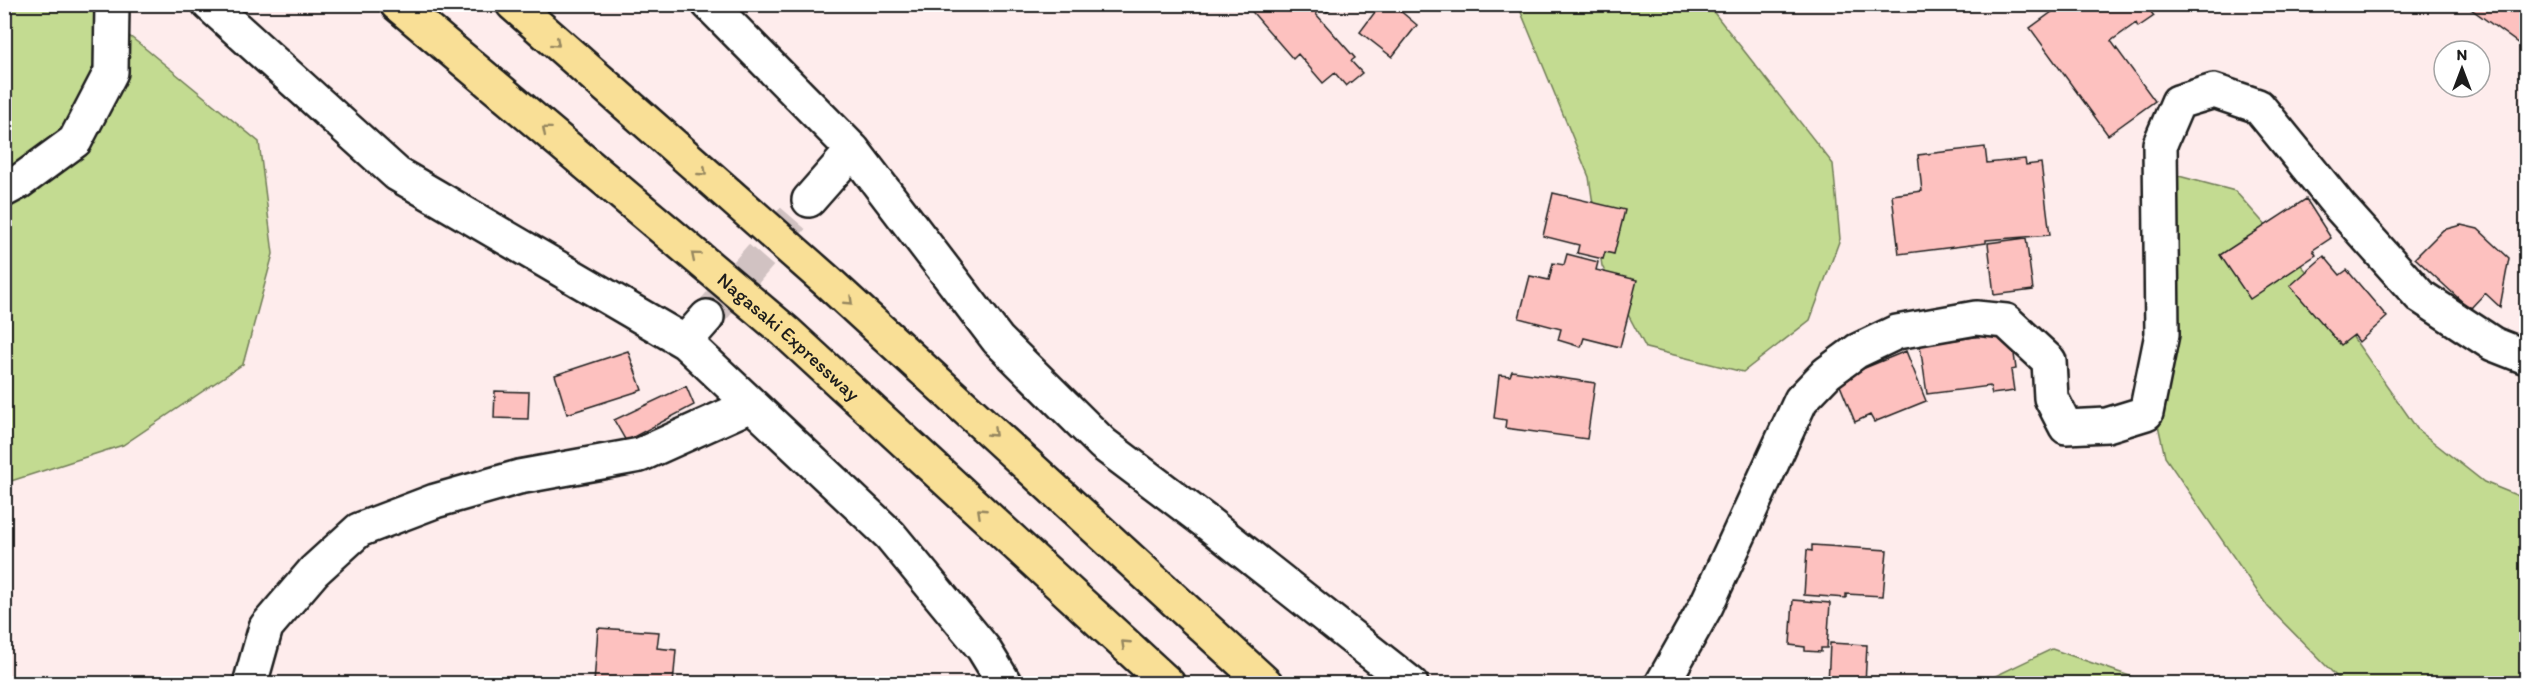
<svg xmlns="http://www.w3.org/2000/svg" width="2531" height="688" font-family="Itim,sans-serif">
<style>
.green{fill:#c3db91;stroke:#707c56;stroke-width:1.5}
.building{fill:#fdc1bf;stroke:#1c1c1c;stroke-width:1.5}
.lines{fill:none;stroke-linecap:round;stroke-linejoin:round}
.minor-tunnel{stroke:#d1c2c2;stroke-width:33;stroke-dasharray:33 16;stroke-linecap:butt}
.minor-casing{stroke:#1c1c1c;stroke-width:38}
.highway-casing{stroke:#1c1c1c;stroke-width:38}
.minor{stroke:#fff;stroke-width:33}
.highway{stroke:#f9df96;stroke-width:33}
.oneway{stroke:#96875f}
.labels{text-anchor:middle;stroke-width:4.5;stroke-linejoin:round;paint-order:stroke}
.street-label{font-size:20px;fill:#1c1c1c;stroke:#fff}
</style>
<rect width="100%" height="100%" fill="#feecec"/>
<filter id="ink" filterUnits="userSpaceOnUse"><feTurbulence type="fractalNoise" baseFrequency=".0167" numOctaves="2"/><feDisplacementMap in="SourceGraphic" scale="12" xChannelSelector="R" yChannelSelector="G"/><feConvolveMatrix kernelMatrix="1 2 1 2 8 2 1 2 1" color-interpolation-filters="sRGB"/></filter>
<g filter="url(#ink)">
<path class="green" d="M4 5H89L141 45 259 142 273 254 243 364 123 445 5 483Z
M1518 5H1708L1833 164 1840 239 1810 320 1743 372 1646 348 1602 266 1589 177Z
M2175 175 2235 191 2308 273 2418 430 2484 482 2526 499V683H2343L2268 607 2165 457 2144 361 2145 219Z
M2052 649 2141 680 2145 683H1981Z"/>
<path class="building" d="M1250 4H1336L1327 12 1323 7 1316 14 1355 58 1351 61 1362 73 1346 86 1335 73 1323 83 1298 54 1293 59 1248 7Z
M1381 4H1392L1417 25 1392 57 1360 32Z
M2063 4H2145L2154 16 2138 27 2136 23 2111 41 2155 101 2108 135 2030 28Z
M2468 4H2526V49L2467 6Z
M1985 147 1987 163 2025 159 2026 165 2041 163 2050 235 1986 240V243L1899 254 1892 195 1922 191 1918 155Z
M1553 193 1625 210 1614 254 1605 252 1603 259 1577 253 1579 245 1543 236Z
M2306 199 2331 238 2313 250 2316 255 2250 299 2220 255Z
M2461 225 2478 229 2509 258 2500 307 2485 293 2470 309 2415 258 2443 230Z
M2026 238 2033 290 1994 295 1988 243Z
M1567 254 1598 262 1596 270 1637 280 1620 347 1584 338 1581 347 1558 340 1561 329 1519 318 1530 276 1549 280 1553 263 1564 265Z
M2324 256 2340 275 2347 270 2387 317 2359 342 2354 335 2341 345 2290 286Z
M2002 333 2012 339 2016 369 2011 370 2014 391 1992 394 1990 386 1927 394 1920 345Z
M628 351 642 390 567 414 555 375Z
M1906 351 1926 401 1874 422 1870 415 1855 422 1839 383 1855 372Z
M1512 371 1595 383 1587 439 1505 428 1506 420 1494 418 1499 375 1510 376Z
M686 386 694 405 626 441 614 420Z
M495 391 529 392 528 419 494 418Z
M1812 545 1887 550 1883 596 1846 594V598L1804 595 1807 550 1812 551Z
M1793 600 1830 603 1827 648H1821V652L1805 651V647L1790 645Z
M598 628 659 632 657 648 676 650 673 684H594Z
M1830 643 1867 645 1865 684H1828Z"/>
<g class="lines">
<path class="minor-tunnel" d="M707 317 809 200"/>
<g class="minor-casing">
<path id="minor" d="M209 4 397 174 685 342 890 535 983 648 1005 684
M709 4 853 150 998 340 1103 444 1205 521 1411 684
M4 190 19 182 75 141 111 72 112 4
M809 200 853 150
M685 342 707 317
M250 684 266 627 314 571 359 530 435 501 519 477 640 455 751 405
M1662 684 1706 606 1801 400 1827 373 1857 351 1897 332 1976 318 2006 321 2049 361 2051 398 2066 427 2107 425 2146 413 2162 334 2160 144 2178 102 2214 91 2258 106 2340 207 2420 296 2493 344 2526 357"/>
</g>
<g class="highway-casing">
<g id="highway">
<path id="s1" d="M397 4 786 332 1168 684"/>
<path d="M513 4 828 282 1266 684"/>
</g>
</g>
<use href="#minor" class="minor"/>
<use href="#highway" class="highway"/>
</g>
<defs><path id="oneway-chevron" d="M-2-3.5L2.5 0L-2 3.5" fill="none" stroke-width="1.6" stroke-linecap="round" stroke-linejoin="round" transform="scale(1.5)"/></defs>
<g class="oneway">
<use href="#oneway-chevron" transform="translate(556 43) rotate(41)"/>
<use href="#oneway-chevron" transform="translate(546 130) rotate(-140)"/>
<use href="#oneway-chevron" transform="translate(703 172) rotate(41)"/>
<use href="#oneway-chevron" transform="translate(695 256) rotate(-140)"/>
<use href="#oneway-chevron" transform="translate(849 301) rotate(43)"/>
<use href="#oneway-chevron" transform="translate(993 433) rotate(43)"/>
<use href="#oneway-chevron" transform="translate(981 512) rotate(-137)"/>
<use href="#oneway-chevron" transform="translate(1125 644) rotate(-137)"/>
</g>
</g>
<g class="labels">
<g class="street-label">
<text dy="7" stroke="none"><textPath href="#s1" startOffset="514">Nagasaki Expressway</textPath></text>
</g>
</g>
<rect width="2531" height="688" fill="none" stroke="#fff" stroke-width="24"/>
<rect x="12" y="12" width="2507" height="664" fill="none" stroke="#1c1c1c" stroke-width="2" filter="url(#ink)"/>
<g transform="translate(2462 69)"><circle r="28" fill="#ffffff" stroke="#a4a4a4" stroke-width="1.5"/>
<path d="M0-4.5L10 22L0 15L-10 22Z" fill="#1c1c1c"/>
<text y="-9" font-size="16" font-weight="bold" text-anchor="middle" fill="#1c1c1c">N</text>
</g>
</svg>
